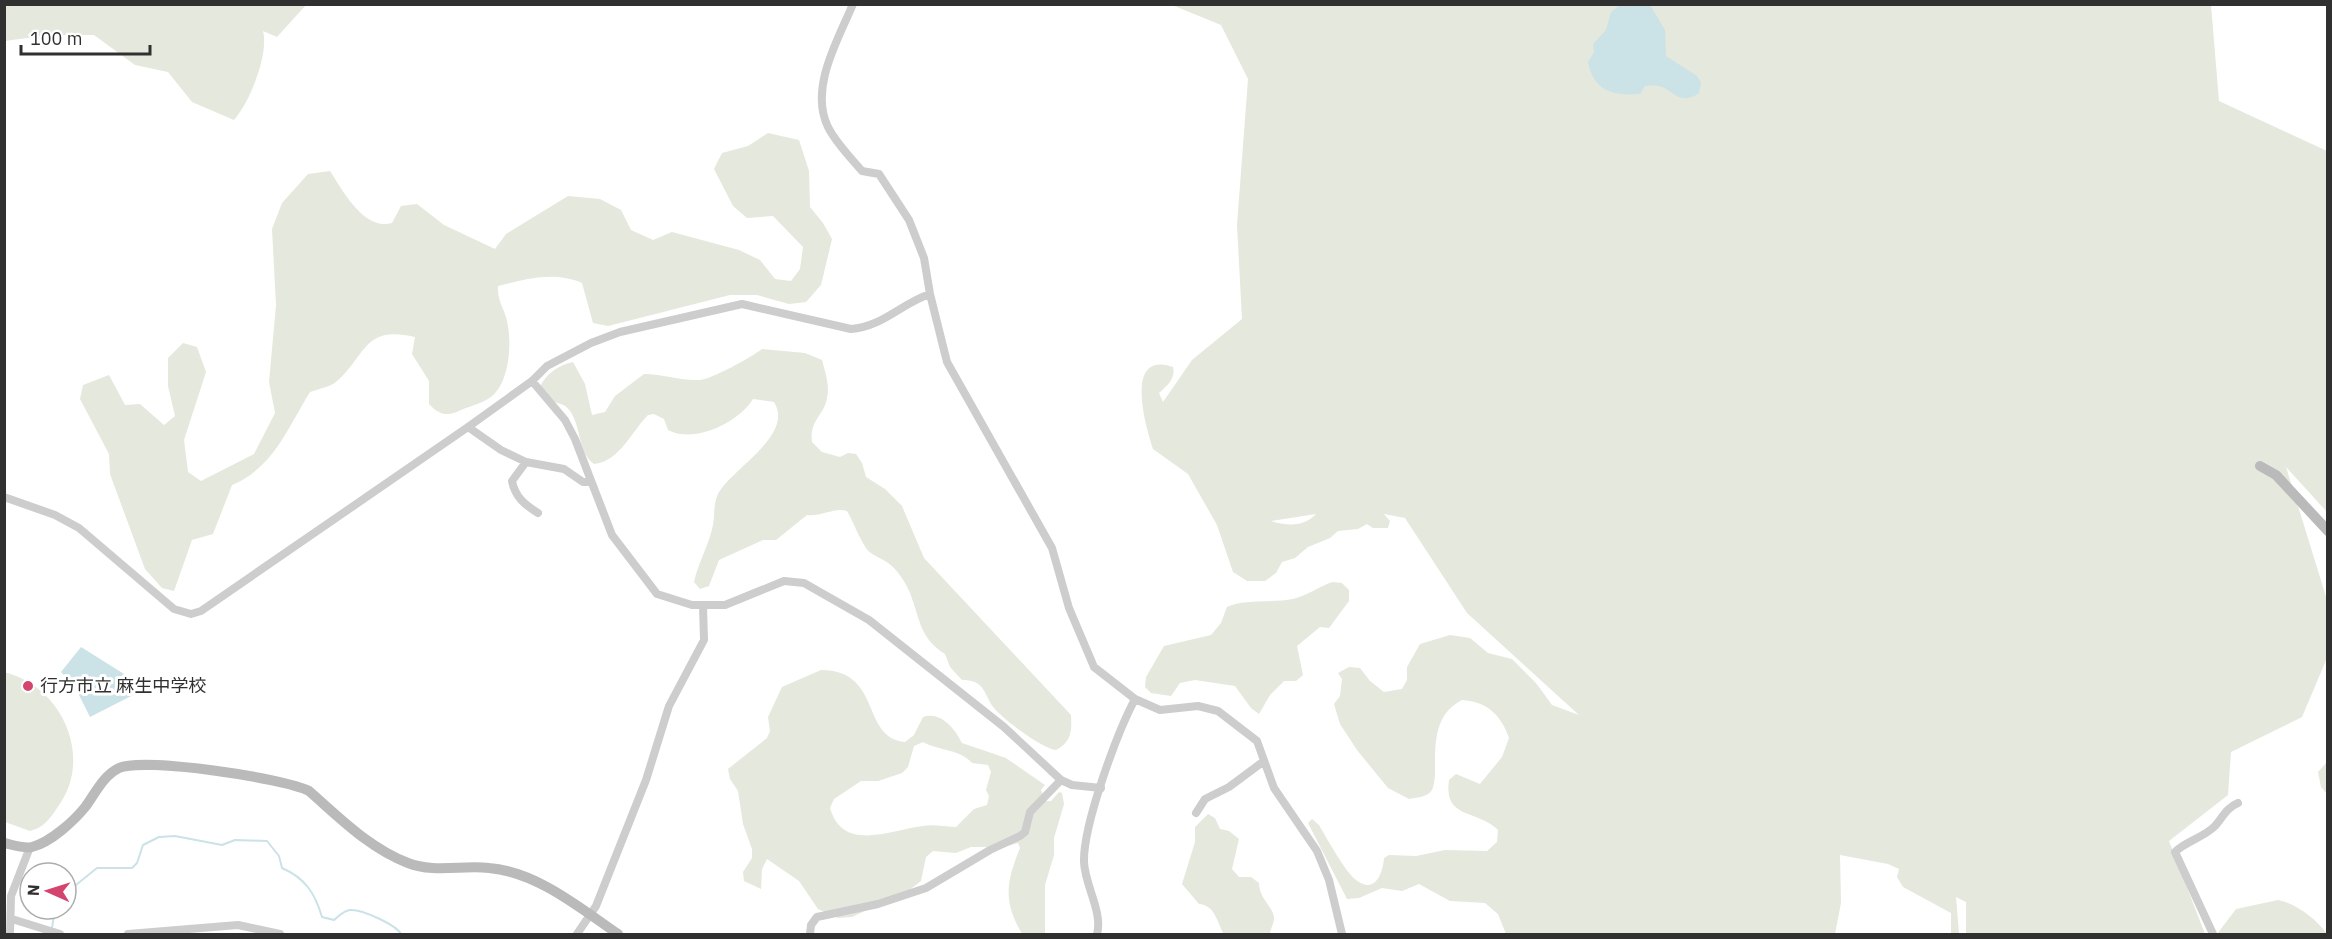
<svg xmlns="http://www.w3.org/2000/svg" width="2332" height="939" font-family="'IBM Plex Sans','Noto Sans JP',sans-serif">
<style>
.green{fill:#e5e8dc;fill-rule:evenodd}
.water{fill:#cbe2e7}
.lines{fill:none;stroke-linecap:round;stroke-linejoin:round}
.stream{stroke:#cbe2e7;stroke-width:2}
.street{stroke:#cdcdcd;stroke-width:8}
.secondary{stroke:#bababa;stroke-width:10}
.poi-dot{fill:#d3456e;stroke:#fff;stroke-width:2}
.labels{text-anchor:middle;stroke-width:6;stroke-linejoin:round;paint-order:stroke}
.poi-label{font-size:18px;fill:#303030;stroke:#fff;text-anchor:start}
</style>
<rect width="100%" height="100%" fill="#fff"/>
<path class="green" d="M4 5 5 4 306 5 277 37 263 31C269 54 250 102 234 120L192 102 168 72 135 65 94 35H49L5 41Z
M1172 5H2211L2219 101 2327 151V512L2286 467 2327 600V658L2302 717 2231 752 2228 795 2169 841 2205 934H1966V902L1956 897 1959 934H1951V913L1903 887 1897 877 1899 869 1888 864 1840 855 1841 903 1835 934H1506L1498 914 1485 903 1450 901 1419 884 1402 891 1382 888 1359 898 1347 899 1308 823 1312 819 1319 825C1326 837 1346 873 1356 880 1375 895 1383 873 1384 858L1389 855 1416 856 1445 850 1487 851 1497 842 1498 830C1478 809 1443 820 1449 780L1456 774 1480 784 1502 757 1509 738C1501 715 1488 702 1462 700 1418 722 1446 784 1428 794 1423 797 1415 798 1409 799L1388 788 1357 750 1340 724 1334 704 1340 696 1342 679 1338 673 1349 667 1360 668 1370 681 1384 692 1402 689 1407 680V667L1420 644 1450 635 1470 638 1488 653 1512 659 1536 683 1552 705 1579 715 1467 613 1405 518 1384 514 1390 521 1388 528H1373L1367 524 1358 529 1338 531 1330 538 1308 547 1295 558 1282 562 1276 573 1265 581H1247L1233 572 1217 525 1188 474 1153 449C1145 425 1124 350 1173 367 1176 378 1167 386 1159 393L1163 402 1192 360 1242 319 1237 225 1248 79 1221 25ZM1316 514C1304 527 1287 526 1271 521Z
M768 133 799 140 809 171 810 207 823 223 832 239 821 285 806 302 789 304 757 295H730L608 326 593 323 582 283C553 271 527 279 498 286 497 301 504 308 507 321 512 342 510 382 491 397 483 403 470 406 461 410 448 417 439 415 429 404V381L412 354 415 337C363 325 367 355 336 382 330 387 318 389 310 392 287 429 274 467 232 485L213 534 192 540 174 591 162 588 145 569 110 474 109 454 80 399 83 385 109 375 125 405 140 404 164 425 175 416 168 386V358L183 343 197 347 206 372 184 440 188 472 201 481 254 454 275 413 269 382 276 305 272 229 282 203 308 174 330 171C343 191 364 231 392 223L401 206 417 204 444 225 495 249 506 234 568 196 600 199 621 210 631 230 653 240 672 232 739 250 760 260 775 279 791 281 800 269 803 247 773 216 747 218 733 206 714 169 722 153 748 146Z
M762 349 805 353 822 360C825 372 830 385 827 398 824 416 809 420 812 442L822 452 840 457 848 453 856 454 862 463 866 477 885 489 902 506 924 558 1071 715C1072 732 1071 742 1056 750 1041 748 999 717 991 704 983 689 982 680 962 680L950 667 945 654C919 638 920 618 910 593 906 583 897 569 888 563 882 558 870 555 866 548 858 536 854 523 847 511 835 507 821 517 807 515L776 540H763L719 560 709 586 700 589 694 582C698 563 709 545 713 525 715 515 713 504 718 494 731 469 795 435 774 402L753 399C738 423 694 444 668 430L664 419 654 414 648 415C632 431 619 462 594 464 577 451 582 428 570 411 565 403 557 404 550 400 546 398 542 393 539 390 543 376 558 365 573 362L585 384 592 415 605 412 615 396 644 374C663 374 681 381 700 380 712 379 752 357 762 349Z
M1332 582 1342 583 1349 590V601L1329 628 1320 627 1297 646 1303 675 1296 681H1284L1270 695 1259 714 1251 708 1235 686 1195 680 1180 683 1171 696 1151 693 1145 687 1146 677 1164 646 1211 635 1221 623 1227 607C1243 599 1273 603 1293 599 1306 596 1319 587 1332 582Z
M821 670C883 670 860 738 905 742L914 735 923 717C941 711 955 729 962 743L1006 758 1045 785 1041 790 1046 801H1051L1059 792 1062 793 1064 804 1054 838V855L1045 885V934H1022C1003 901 1006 883 1020 848L1018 843 1004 847H971L956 853 933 851 926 857 921 881 908 891 852 917 838 918 818 909 799 881 767 859 762 869 761 889 744 881 743 872 752 858V849L743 824 738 791 730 779 728 769 767 738 770 731 768 717 782 687ZM923 742C939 751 960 749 972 763L988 765 991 772 986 790 989 796 987 805 974 809 956 827C946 827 933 824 923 826 890 830 843 853 830 808L834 799 861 781H878L902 773 908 767 914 746Z
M4 672C62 686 95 758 57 808 50 819 43 828 30 831L5 822Z
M2327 762H2328L2327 794 2321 787 2318 772Z
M1208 814 1215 818 1220 829 1229 831 1239 839 1232 869 1239 877H1251L1259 883C1259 900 1275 907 1274 920 1273 925 1270 930 1270 934L1223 933C1217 920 1214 905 1199 904L1182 884 1195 842V827Z
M2278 900C2297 904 2316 919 2327 934H2217L2236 909Z"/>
<path class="water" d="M1620 5H1650L1665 30 1666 56 1697 76 1701 83 1699 93C1679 107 1673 89 1659 86 1655 85 1649 86 1645 86L1640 94C1612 96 1594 91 1588 62L1594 52 1593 44 1606 30 1611 12Z
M81 647 140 684 141 691 90 717 75 687 61 672Z"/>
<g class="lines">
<path class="stream" d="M66 893 97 868H132L137 863 143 845 159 837 175 836 222 845 235 840 267 841 279 856 282 868C305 878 315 893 322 917L334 920C339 916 343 911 350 910 362 909 396 925 401 934
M52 928 55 909"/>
<path class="street" d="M853 4C838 40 809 88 828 127 836 143 850 157 862 171L879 174 909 220 924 258 930 294 947 362 1052 548 1069 608 1094 667 1135 699 1160 710 1198 706 1218 711 1257 741 1274 788 1317 851 1329 880 1342 934
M532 381 565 420 575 439 612 535 657 594 692 605H725L784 581 804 583 869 620 1004 727 1061 780 1072 785 1101 788
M468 427 501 450 526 462 564 469 583 482H591
M526 462 512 481C515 497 525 505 538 513
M4 497 55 515 79 528 174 609 191 614 201 611 468 427 532 381 547 366 591 343 620 332 742 304 851 329C882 327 902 303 930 294
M1196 813 1205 799 1229 787 1264 761
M12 919 60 934
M10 934 11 896 30 847
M128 934 238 925 280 934
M577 934 596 906 646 780 669 706 704 640 703 606
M810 934 811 925 817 917 878 904 926 888 990 850 1020 836 1025 832 1030 812 1061 780
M1097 934C1103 912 1085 886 1084 862 1083 825 1117 733 1135 699
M2213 934 2175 852C2186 841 2203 838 2215 826 2223 817 2226 808 2238 803"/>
<path class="secondary" d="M2260 466 2276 475 2328 531
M4 843C13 845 24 849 32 847 51 842 74 821 86 806 96 792 103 776 119 768 143 757 284 778 309 791 340 818 369 848 408 863 433 873 463 865 489 868 537 872 580 908 618 934"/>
</g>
<circle class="poi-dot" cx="28" cy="686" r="6"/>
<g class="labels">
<g class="poi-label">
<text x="40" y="692">行方市立 麻生中学校</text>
</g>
</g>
<rect width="2332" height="939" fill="none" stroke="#303030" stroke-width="12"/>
<g transform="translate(48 891) rotate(273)"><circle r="28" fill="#ffffff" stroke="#acacac" stroke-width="1.5"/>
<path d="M0-4.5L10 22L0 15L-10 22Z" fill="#d3456e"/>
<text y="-9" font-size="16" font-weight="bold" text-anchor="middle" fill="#303030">N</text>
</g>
<path d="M21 45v9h129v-9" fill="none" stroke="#303030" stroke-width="3"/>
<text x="30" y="45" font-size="18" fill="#303030" stroke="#ffffff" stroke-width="4.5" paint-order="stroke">100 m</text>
</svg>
